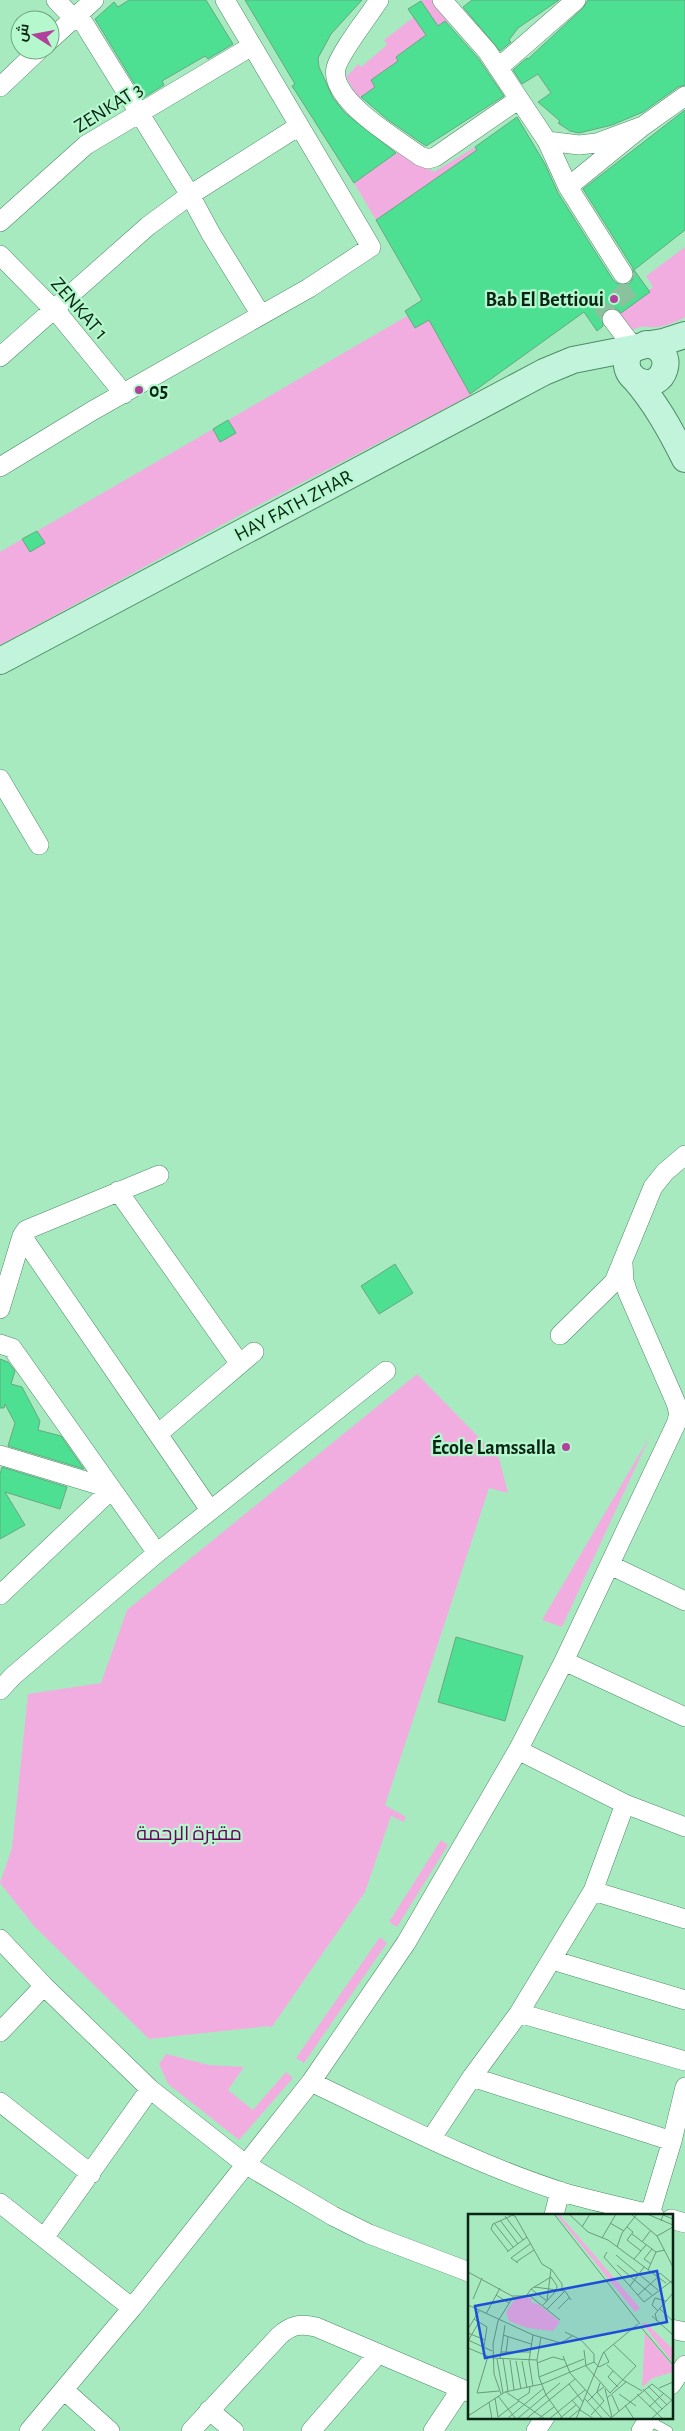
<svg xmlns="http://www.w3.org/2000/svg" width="685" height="2431" font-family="'Alegreya Sans',Cairo,sans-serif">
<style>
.green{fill:#f2ade0}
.building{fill:#4de092;stroke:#67a780}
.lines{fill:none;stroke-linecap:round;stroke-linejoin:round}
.street-tunnel{stroke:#88c39e;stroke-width:19;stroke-dasharray:19 9;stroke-linecap:butt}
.lane-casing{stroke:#4c8c66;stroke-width:10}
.street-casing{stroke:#4c8c66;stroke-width:20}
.secondary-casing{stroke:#4c8c66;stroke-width:28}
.lane{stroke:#fff;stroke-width:9}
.street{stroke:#fff;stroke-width:19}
.secondary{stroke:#c2f3db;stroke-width:26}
.poi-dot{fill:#b2419c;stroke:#b5f8cd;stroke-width:2}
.labels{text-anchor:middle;stroke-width:4.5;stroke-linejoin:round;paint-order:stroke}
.street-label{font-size:20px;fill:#0a2516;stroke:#b5f8cd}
.poi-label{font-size:20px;font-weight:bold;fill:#0a2516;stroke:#b5f8cd;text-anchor:end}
.park-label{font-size:20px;fill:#6c045d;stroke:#b5f8cd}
.inset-road{fill:none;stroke:#699b7c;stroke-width:1}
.view{fill:#1d4ed8;fill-opacity:0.15;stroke:#1d4ed8;stroke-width:2.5}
.inset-edge{fill:none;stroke:#0a2516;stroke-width:2.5}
</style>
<rect width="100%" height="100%" fill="#a8eac0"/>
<path class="green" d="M423 0H434L450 21 440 29 421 1Z
M414 17 426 35 396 57 398 61 371 80 375 87 359 99 346 77 358 64 361 67 387 45 384 40Z
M475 147 477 150 376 220 354 183 400 151 434 172Z
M685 247V317C676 322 667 326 657 327 643 328 643 324 629 332L617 315 653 287 646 276Z
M407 316 415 328 429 320 471 395 253 508 0 645V552L22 539 30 552 44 544 37 531 213 429 220 441 235 433 228 420Z
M417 1374 499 1458 508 1493 489 1488 385 1805 406 1817 404 1822 391 1816 365 1892 271 2028 269 2026 149 2039 34 1926 0 1883 12 1848 28 1694 101 1683 127 1610Z
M650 1436 562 1627 542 1620Z
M441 1840 448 1845 397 1927 389 1922Z
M380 1937 387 1943 304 2063 296 2058Z
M166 2054 209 2065 244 2067 228 2090 253 2110 286 2072 293 2078 239 2140 168 2084 159 2064Z"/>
<path class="building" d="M129 0H206L233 44 208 59 205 56 162 81 164 85 143 98 95 19 114 2 118 7Z
M245 0H362L331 34 318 58 319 67 333 98 345 113 396 153 354 183 296 92 292 86 295 84Z
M472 0H559L518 28 509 40 511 42 500 51 463 7Z
M588 0H685V85L678 87 643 112 612 125 579 133 570 131 558 123 560 121 538 102 551 93 538 74 522 84 513 70 527 58 528 59 583 8Z
M421 1 438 26 445 21 478 58 504 96 426 146 388 120 361 97 375 87 371 80 398 61 396 57 426 35 408 9Z
M685 110V230L634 270 650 292 621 313 616 308 606 310 602 315 603 326 597 331 584 312 470 394 429 320 415 328 405 311 422 300 376 220 477 150 475 147 517 117 545 164 558 193 613 280 618 284H629L633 279V268L583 189Z
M228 420 236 433 220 442 213 429Z
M37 531 45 543 30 552 22 539Z
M395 1264 413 1293 379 1314 361 1286Z
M0 1359 8 1362 15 1371 11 1384 22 1387 40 1421 38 1430 61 1436 84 1469 8 1446 15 1423 5 1404 4 1408H0Z
M2 1467 67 1487 60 1509 5 1492 25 1525 0 1539V1474Z
M456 1637 523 1656 505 1721 438 1702Z"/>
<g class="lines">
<path class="street-tunnel" d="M612 319 604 309 633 287 623 274"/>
<g class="lane-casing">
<path id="lane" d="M648 2420 668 2431"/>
</g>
<g class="street-casing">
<path id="street" d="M56 0 73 18
M379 0C369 16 340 52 336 68 329 100 397 139 420 156L428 159 435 157 519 99
M442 0 487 51 547 141 579 145 597 143 643 126
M78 14 190 195 211 234 261 315
M50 40 94 0
M498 68 576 0
M0 87 39 50
M547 141 568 187 623 274
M568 187 643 126 685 96
M0 222 86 145 252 46
M0 255 61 317 124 394
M612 319 634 348
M0 357 148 226 190 195 299 126
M0 467 92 411 309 288 371 247 225 0
M0 779 39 845
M118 1191 240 1364
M22 1236 210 1510
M0 1309 22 1236 26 1230 159 1175
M560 1335 614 1282 653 1187 665 1172 685 1155
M0 1344 12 1348 157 1553
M158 1434 254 1352
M0 1455 112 1489 0 1595
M610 1565 685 1601
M564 1661 685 1717
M0 1690 13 1676 157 1553 386 1371
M518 1750 625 1804 685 1827
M593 1891 685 1919
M0 1939 44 1986 150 2089 245 2164 333 2216 369 2234 469 2272
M552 1960 685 2000
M519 2013 685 2061
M0 2032 44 1986
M472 2077 672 2141
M311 2082C393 2121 475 2164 562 2192 592 2201 623 2207 654 2215
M0 2102 91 2174
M431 2139 472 2077 519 2013 593 1891 625 1804
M0 2203 132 2308
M650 2214 672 2141 685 2087
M554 2215 560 2191
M671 2219 685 2223
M44 2238 150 2089
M671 2329 685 2332
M671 2385 685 2365
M64 2390 110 2431
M209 2410 234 2431
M29 2431 132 2308 311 2082 406 1943 518 1750 564 1661 676 1424 679 1414 676 1403 628 1293 624 1281 623 1264
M191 2431 279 2336C291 2325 300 2323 316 2327L469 2392
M311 2431 377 2355
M433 2431 461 2389
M536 2431 545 2417
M641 2431 650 2417"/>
</g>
<g class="secondary-casing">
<path id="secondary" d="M646 344C680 349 664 393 639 381 633 379 628 373 627 366 624 344 648 345 663 342 670 340 678 337 685 335
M633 377C655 402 670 429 685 459
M0 661 544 372 573 360 634 348"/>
</g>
<use href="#lane" class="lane"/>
<use href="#street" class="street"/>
<use href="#secondary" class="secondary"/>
</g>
<g class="poi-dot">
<circle cx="614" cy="299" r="5"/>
<circle cx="139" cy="390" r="5"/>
<circle cx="566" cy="1447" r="5"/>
</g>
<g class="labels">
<g class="street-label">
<text transform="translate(108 107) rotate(-32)" y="7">ZENKAT 3</text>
<text transform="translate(80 308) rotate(49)" y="7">ZENKAT 1</text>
<text transform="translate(293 505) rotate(-28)" y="7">HAY FATH ZHAR</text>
</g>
<g class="poi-label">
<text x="604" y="306">Bab El Bettioui</text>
<text x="149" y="397" text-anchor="start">05</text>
<text x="556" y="1454">École Lamssalla</text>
</g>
<g class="park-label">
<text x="189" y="1840">مقبرة الرحمة</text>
</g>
</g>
<g transform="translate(468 2214)">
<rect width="205" height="205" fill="#a8eac0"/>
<path d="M88 0H91L172 94 167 98ZM48 84H63L64 89 70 90 92 108 85 117 59 114 41 107 38 98ZM174 109H178L205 135V149ZM177 119 205 153V158L185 164 174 173Z" fill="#f2ade0"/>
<path class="inset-road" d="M37 0 47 2 74 50 84 56 94 70V76M86 0 172 110M101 0 120 18 140 26 198 69M163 0 189 22 205 53M179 0 205 11M37 2 55 26M32 6 50 30M193 7 195 1 205 5M26 9 45 33M142 9 156 17M114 13 122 0M159 13 165 18 159 26 173 37M164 20 188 38 197 36M189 22 205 13M134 24 148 0M174 28 183 16M149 33 154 19 169 0M40 37 23 15 25 10 43 2M39 38 59 23M139 38 136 43 176 88 205 66M148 41 190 76M166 45 178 31M48 48 66 36M50 49 43 44 62 30M183 50 176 45 184 35M149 51 184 81M180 56 188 38M0 58 44 82H62L92 106M189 63 192 59 205 70M162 72 176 53M66 73 97 77 103 86M63 75 79 87 83 55M28 81 41 89M59 81 63 75 83 63 89 72 88 77 75 91M170 81 190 63M5 85 14 64M0 91 65 121 93 129 104 122M79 95 97 77M90 95 102 83M192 95 205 107M190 97 184 91 187 84 198 87M18 100 32 74M184 102 205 121M6 105 19 113 16 133M189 107 187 100 205 79M172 112 205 151M0 115 11 97M97 118 113 126 126 140V148L131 153 141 148 136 138M0 119 17 126M35 121 63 130M73 123 69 146 71 163 78 181 95 205M0 126 24 137M0 127 11 108M0 134 24 144 69 146M116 136 118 152 142 179 168 152 145 130M33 138H62M38 139 40 123M20 142 9 179 31 177M95 142 102 159 143 204M29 145 35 179M32 145 37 111M35 145 40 177M42 146 46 176M48 147 53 175M54 147 59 174M69 149 85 143 96 146M139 151 155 166 174 177M145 157 140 163 150 173M71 163 116 145M101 170 115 188M65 172 61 147 65 121M180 172 199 191M191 174 205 168M137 175 144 203M175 175 194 195M38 178 77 205M33 180 26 160 25 130 30 107 45 83M151 180 168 192M169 180 195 205M144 181 151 197M30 182 48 205M27 184 30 203M139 184 158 168M117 185 135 205M50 186 61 179 62 173M21 188 24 205M119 188 129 178 132 169M157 191 166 205M181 193 196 179M112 196 126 205M123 201 136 187 129 178 136 173M0 202 37 178 74 170 126 148M30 203 51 187M143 204 184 170 205 187M39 205 76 174M49 205 92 169M58 205 107 165M70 205 86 193M81 205 117 176M91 205 108 191M100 205 112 195 104 186M108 205 135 139 170 110M183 205 204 186"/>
<path class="view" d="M189 57 199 108 17 144 7 92Z"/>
<rect width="205" height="205" class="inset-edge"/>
</g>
<g transform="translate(35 35) rotate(281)"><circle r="24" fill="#b5f8cd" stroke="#71a484"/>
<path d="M0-4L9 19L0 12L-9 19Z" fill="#b2419c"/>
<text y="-8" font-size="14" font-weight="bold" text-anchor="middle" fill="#0a2516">ش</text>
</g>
</svg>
